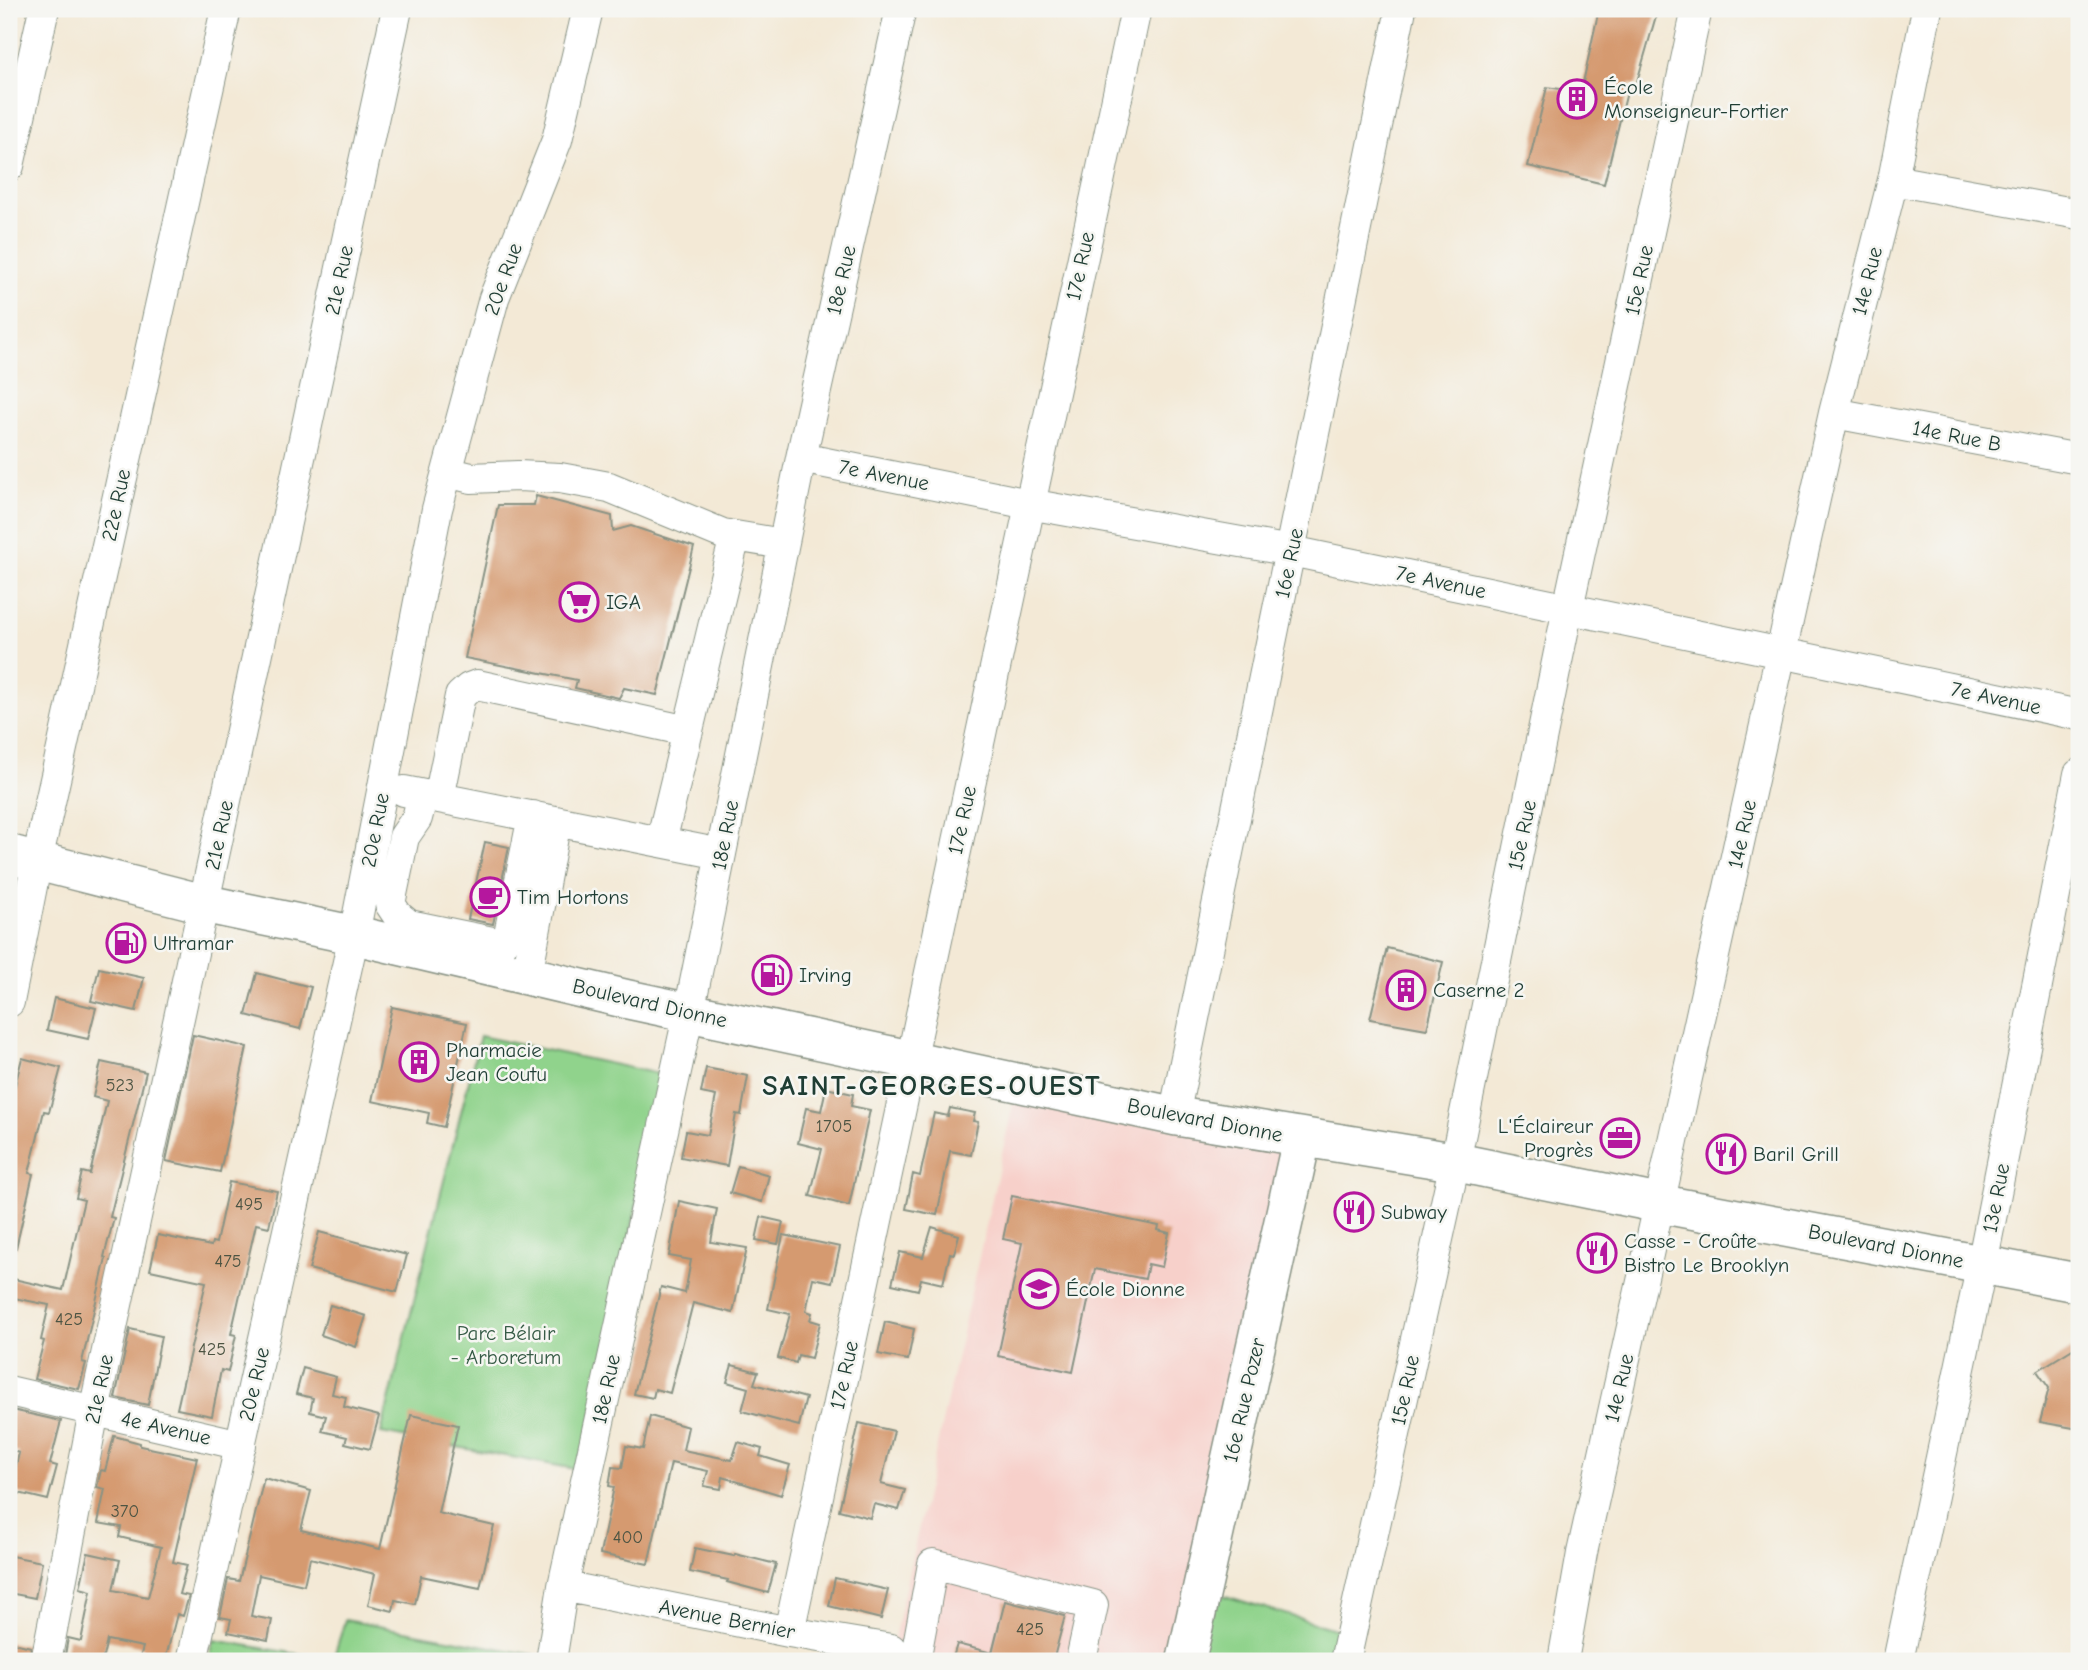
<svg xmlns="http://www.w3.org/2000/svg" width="2088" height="1670" font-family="'Comic Neue',sans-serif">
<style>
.built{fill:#f7d0ca}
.green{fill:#90d38c;stroke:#588860;stroke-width:2}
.building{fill:#d59a6f}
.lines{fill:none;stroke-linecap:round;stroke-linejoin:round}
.minor-casing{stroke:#899385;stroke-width:32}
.major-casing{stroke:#899385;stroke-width:41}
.minor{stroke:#fff;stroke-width:30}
.major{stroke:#fff;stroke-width:38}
.labels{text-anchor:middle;stroke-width:5;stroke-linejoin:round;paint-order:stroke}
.number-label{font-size:18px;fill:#4c5443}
.poi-label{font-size:21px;fill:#1f3d34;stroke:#f6f6f2;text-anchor:start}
.street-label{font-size:21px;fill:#1f3d34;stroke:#f6f6f2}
.park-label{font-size:21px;fill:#365b46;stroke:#f6f6f2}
.district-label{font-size:28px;font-weight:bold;letter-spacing:2px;fill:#1f3d34;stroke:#f6f6f2}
</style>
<rect width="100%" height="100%" fill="#f6f6f2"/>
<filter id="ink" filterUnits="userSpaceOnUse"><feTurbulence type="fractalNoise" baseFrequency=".0143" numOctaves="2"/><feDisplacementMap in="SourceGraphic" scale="14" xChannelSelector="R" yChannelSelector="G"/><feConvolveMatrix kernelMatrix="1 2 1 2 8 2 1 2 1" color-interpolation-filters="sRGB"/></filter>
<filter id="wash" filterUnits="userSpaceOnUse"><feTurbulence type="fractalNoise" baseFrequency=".00686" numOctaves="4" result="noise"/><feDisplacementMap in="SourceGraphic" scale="28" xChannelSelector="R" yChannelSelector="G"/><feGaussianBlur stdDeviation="1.57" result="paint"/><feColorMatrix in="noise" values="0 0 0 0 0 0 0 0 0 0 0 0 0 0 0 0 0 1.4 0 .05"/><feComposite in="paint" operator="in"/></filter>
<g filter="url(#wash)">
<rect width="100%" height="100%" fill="#f3e9d6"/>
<path class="built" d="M1018 1082 1302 1138 1188 1661H889Z"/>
<path class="green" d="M480 1036 664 1075 581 1470 381 1433Z
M1199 1588 1344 1632 1337 1661H1185Z
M345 1620 534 1655V1661H209L214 1640 333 1660Z"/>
<g id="blocks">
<path class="building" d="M1599 9H1658L1636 85 1629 84 1604 184 1528 166 1547 87 1581 92Z
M536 496 612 516 613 531 631 526 694 547 657 695 624 688 619 698 575 688 577 680 465 658 498 505H534Z
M485 842 509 847 493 924 468 919Z
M1387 948 1443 962 1427 1029 1370 1019Z
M99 968 144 978 136 1011 91 1001Z
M257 973 311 987 300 1029 246 1015Z
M54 998 96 1008 88 1039 47 1030Z
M392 1007 467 1023 444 1127 427 1123 429 1113 372 1101Z
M193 1035 247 1047 220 1172 166 1161Z
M22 1058 61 1068 49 1112 44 1111 29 1173 33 1174 16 1248H9V1109Z
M101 1062 146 1072 110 1217 114 1218 104 1257 106 1258 82 1362 86 1363 79 1389 34 1379 44 1341 41 1340 49 1305 9 1297V1278L63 1290 84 1200 76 1198 82 1172 90 1174 107 1101 93 1097Z
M706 1068 748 1076 741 1115 736 1114 727 1166 681 1157 686 1131 708 1135 716 1096 701 1093Z
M826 1088 853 1094 851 1106 870 1110 849 1206 810 1196 822 1149 798 1143 806 1108 821 1111Z
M950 1108 975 1113 973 1121 978 1122 971 1155 950 1151 937 1215 906 1209 913 1174 920 1176 934 1113 948 1116Z
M738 1166 769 1175 762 1202 730 1193Z
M229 1182 277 1191 269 1227 256 1224 231 1334 236 1335 228 1372 221 1370 212 1416 177 1409 206 1282 150 1270 158 1235 211 1246 212 1242 216 1243Z
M1012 1196 1159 1226 1158 1230 1169 1233 1162 1267 1148 1264 1145 1279 1095 1269 1073 1372 998 1356 1022 1243 1003 1239Z
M679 1201 717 1209 711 1242 747 1248 733 1313 693 1303 670 1393 655 1389 653 1398 634 1394 661 1287 685 1293 691 1260 669 1256Z
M761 1217 783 1222 778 1244 756 1240Z
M932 1227 959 1235 954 1254 950 1253 943 1284 921 1279 918 1290 892 1284 900 1252 923 1257Z
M319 1232 407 1255 397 1292 309 1269Z
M783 1235 840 1247 832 1282 813 1278 806 1311 812 1313 810 1320 820 1323 811 1358 798 1355 796 1363 778 1358 790 1314 768 1309Z
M330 1305 366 1316 356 1347 321 1335Z
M885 1322 914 1329 908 1360 878 1354Z
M130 1329 161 1336 148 1405 115 1398Z
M2079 1345V1429L2040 1422 2049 1388 2037 1371Z
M732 1365 758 1372 754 1384 806 1398 799 1426 742 1411 748 1388 727 1382Z
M303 1368 336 1377 332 1394 346 1397 344 1407 379 1416 370 1449 345 1443 347 1437 322 1431 326 1416 310 1412 313 1398 296 1394Z
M12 1410 61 1421 50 1464 57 1466 48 1500 10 1491 19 1453 9 1450V1420Z
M411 1415 458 1425 438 1513 494 1526 480 1588 421 1576 415 1604 395 1600 393 1611 368 1605 375 1574 310 1558 304 1585 259 1575 251 1616 272 1620 268 1640 228 1632 231 1619 220 1617 228 1579 239 1581 264 1478 311 1491 301 1530 380 1549Z
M650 1416 688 1427 683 1450 732 1460 738 1442 762 1449 760 1456 790 1465 781 1495 723 1477 721 1489 704 1486 708 1471 671 1463 648 1564 600 1554 614 1487 609 1486 612 1467 622 1468 626 1446 643 1449Z
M859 1423 894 1431 881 1484 905 1490 899 1510 874 1504 870 1518 839 1510Z
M114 1436 140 1443V1446L197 1458 173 1562 187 1565 179 1594 189 1596 183 1616 177 1614 165 1661 140 1658 143 1647 107 1640 102 1661H64L68 1638 81 1641 91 1591 80 1588 88 1553 120 1560 113 1590 148 1597 161 1547 119 1537 121 1527 98 1523 105 1489 97 1487 101 1470 105 1471Z
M695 1548 734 1556 735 1554 776 1564 768 1593 727 1582 728 1580 690 1572Z
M11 1556 42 1562 35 1598 9 1593Z
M835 1578 888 1590 881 1619 829 1606Z
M1005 1601 1065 1616 1053 1661H952L957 1644 992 1653Z
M9 1642 31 1647 29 1661H9Z"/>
</g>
</g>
<g filter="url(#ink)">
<use href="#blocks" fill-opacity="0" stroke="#899385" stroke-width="2"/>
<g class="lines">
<g class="minor-casing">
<path id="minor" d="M9 166 44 9
M1893 180 2079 214
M1834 413 2079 459
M801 458 1029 504 1291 551 2079 715
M447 472 471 478 518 476 560 478 609 487 723 534 783 544
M404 791 721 854
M423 795 417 818 404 837 390 904 398 916 409 925 502 944 509 934 533 816
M439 798 460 696 469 688 477 685 688 731
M661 842 735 536
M527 975 556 821
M9 1002 37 861 226 9
M1174 1116 1401 9
M9 1391 241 1445
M563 1586 789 1632 891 1649
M789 1632 1136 9
M46 1661 94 1411 397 9
M192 1661 354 935 437 509 494 298 557 140 588 9
M551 1661 563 1586 689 1012 801 458 901 9
M915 1661 933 1564 1093 1605 1081 1660 1085 1661
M1345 1661 1455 1162 1568 608 1697 9
M1563 1661 1582 1553 1834 413 1893 180 1927 9
M1898 1661 1982 1264 2079 774"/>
</g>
<g class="major-casing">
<path id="major" d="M9 854 205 904 354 935 626 999 1174 1116 1455 1162 1661 1204 2079 1283
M1186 1661 1302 1138"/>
</g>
<use href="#minor" class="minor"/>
<use href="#major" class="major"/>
</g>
</g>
<defs>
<g id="building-ring" transform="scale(2.0125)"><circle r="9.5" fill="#f6f6f2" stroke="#b5179e" stroke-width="1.5"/><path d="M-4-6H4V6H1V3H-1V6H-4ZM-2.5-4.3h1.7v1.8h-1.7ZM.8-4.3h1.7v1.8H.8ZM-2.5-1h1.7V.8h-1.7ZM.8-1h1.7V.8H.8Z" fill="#b5179e"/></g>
<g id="supermarket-ring" transform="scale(2.0125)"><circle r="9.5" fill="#f6f6f2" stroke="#b5179e" stroke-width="1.5"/><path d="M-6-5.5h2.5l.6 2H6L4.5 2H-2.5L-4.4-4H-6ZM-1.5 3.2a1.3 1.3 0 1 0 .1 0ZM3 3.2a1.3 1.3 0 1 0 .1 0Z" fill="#b5179e"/></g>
<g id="cafe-ring" transform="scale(2.0125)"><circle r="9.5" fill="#f6f6f2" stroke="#b5179e" stroke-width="1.5"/><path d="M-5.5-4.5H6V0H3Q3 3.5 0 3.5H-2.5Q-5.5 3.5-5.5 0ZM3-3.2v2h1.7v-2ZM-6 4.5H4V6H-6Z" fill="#b5179e"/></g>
<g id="fuel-ring" transform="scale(2.0125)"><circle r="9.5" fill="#f6f6f2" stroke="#b5179e" stroke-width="1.5"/><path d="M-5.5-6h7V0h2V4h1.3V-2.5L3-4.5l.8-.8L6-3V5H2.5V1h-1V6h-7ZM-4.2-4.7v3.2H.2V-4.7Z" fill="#b5179e"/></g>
<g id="office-ring" transform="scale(2.0125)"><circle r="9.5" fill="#f6f6f2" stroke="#b5179e" stroke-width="1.5"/><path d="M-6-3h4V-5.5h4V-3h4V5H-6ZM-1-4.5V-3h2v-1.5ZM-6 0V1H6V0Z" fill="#b5179e"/></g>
<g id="restaurant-ring" transform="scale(2.0125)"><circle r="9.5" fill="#f6f6f2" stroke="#b5179e" stroke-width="1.5"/><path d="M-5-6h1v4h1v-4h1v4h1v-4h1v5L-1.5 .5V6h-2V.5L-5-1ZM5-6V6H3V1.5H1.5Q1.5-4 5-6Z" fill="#b5179e"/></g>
<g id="school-ring" transform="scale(2.0125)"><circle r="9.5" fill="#f6f6f2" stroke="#b5179e" stroke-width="1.5"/><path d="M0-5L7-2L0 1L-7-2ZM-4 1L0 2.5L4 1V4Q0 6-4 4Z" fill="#b5179e"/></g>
</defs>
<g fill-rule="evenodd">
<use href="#building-ring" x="1577" y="99"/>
<use href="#supermarket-ring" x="579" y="602"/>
<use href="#cafe-ring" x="490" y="897"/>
<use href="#fuel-ring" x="126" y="943"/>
<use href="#fuel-ring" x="772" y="975"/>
<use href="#building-ring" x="1406" y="990"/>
<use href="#building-ring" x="419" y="1062"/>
<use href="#office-ring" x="1620" y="1138"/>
<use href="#restaurant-ring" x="1726" y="1154"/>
<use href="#restaurant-ring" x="1354" y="1212"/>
<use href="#restaurant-ring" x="1597" y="1253"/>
<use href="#school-ring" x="1039" y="1289"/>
</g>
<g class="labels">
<g class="number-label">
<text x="120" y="1091">523</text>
<text x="834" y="1132">1705</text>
<text x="249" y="1210">495</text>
<text x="228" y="1267">475</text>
<text x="69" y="1325">425</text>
<text x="212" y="1355">425</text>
<text x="125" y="1517">370</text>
<text x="628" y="1543">400</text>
<text x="1030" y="1635">425</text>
</g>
<g class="poi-label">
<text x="1604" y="94">École<tspan x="1604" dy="24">Monseigneur-Fortier</tspan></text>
<text x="606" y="609">IGA</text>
<text x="517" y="904">Tim Hortons</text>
<text x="153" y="950">Ultramar</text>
<text x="799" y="982">Irving</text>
<text x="1433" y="997">Caserne 2</text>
<text x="446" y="1057">Pharmacie<tspan x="446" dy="24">Jean Coutu</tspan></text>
<text x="1593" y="1133" text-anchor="end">L'Éclaireur<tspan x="1593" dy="24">Progrès</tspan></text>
<text x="1753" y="1161">Baril Grill</text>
<text x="1381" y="1219">Subway</text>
<text x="1624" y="1248">Casse - Croûte<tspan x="1624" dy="24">Bistro Le Brooklyn</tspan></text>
<text x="1066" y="1296">École Dionne</text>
</g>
<g class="street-label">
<text transform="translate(1080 266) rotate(-78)" y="7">17e Rue</text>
<text transform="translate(503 279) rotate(-70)" y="7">20e Rue</text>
<text transform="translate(339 280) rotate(-78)" y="7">21e Rue</text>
<text transform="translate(841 280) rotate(-77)" y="7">18e Rue</text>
<text transform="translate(1639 280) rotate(-78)" y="7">15e Rue</text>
<text transform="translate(1867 281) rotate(-76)" y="7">14e Rue</text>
<text transform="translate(1957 436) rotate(11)" y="7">14e Rue B</text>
<text transform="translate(884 475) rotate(11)" y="7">7e Avenue</text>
<text transform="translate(116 505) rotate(-78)" y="7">22e Rue</text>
<text transform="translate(1289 563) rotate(-78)" y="7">16e Rue</text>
<text transform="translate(1441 582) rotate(12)" y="7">7e Avenue</text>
<text transform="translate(1996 698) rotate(12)" y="7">7e Avenue</text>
<text transform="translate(962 820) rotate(-78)" y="7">17e Rue</text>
<text transform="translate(375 830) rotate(-79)" y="7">20e Rue</text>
<text transform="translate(1742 834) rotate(-78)" y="7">14e Rue</text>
<text transform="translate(219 835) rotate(-78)" y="7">21e Rue</text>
<text transform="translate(725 835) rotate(-79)" y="7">18e Rue</text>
<text transform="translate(1522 835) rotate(-78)" y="7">15e Rue</text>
<text transform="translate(650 1003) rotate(13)" y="7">Boulevard Dionne</text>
<text transform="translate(1205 1120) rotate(11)" y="7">Boulevard Dionne</text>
<text transform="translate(1996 1198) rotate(-79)" y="7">13e Rue</text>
<text transform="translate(1886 1246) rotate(11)" y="7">Boulevard Dionne</text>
<text transform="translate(844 1375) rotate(-78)" y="7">17e Rue</text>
<text transform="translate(254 1384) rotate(-77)" y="7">20e Rue</text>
<text transform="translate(1619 1388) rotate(-77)" y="7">14e Rue</text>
<text transform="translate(99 1389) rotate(-78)" y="7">21e Rue</text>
<text transform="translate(606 1389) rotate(-78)" y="7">18e Rue</text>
<text transform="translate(1405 1390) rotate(-78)" y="7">15e Rue</text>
<text transform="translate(1244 1400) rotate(-77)" y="7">16e Rue Pozer</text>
<text transform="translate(166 1428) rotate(13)" y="7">4e Avenue</text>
<text transform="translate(727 1619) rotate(11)" y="7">Avenue Bernier</text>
</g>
<g class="park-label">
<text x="506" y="1340">Parc Bélair<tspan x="506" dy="24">- Arboretum</tspan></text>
</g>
<g class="district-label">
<text x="932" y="1095">SAINT-GEORGES-OUEST</text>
</g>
</g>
<rect width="2088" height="1670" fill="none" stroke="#f6f6f2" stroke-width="35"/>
</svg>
